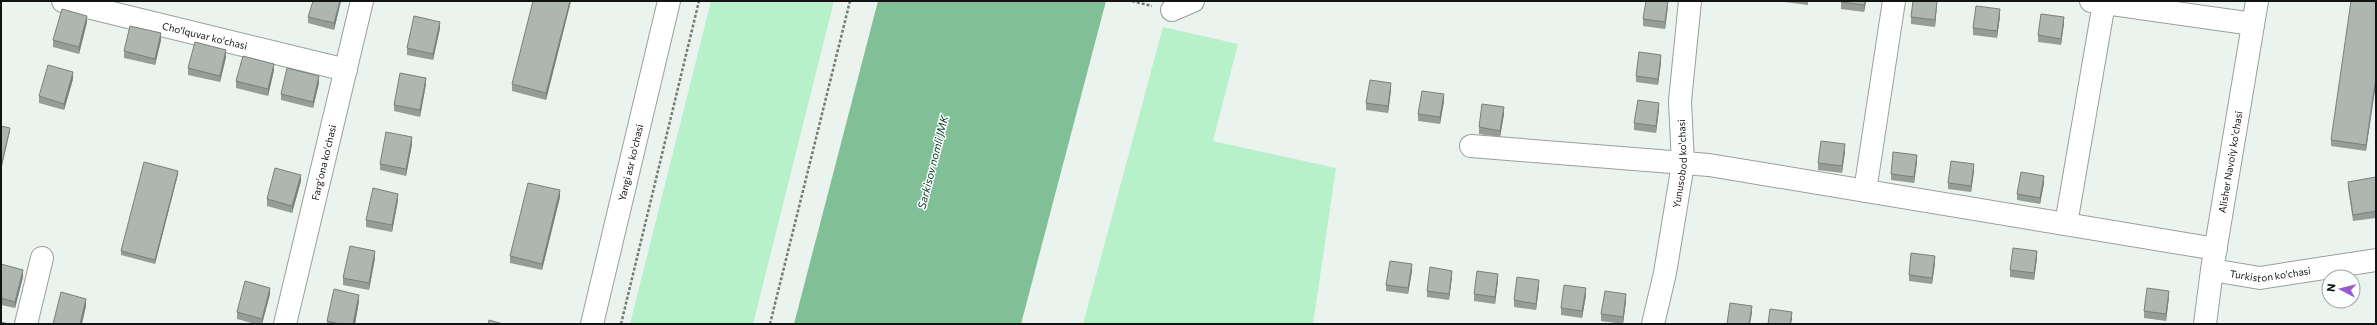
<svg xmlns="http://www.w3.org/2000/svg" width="2377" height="325" font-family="Commissioner,sans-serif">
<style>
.green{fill:#b6f1ca}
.water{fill:#81bf97}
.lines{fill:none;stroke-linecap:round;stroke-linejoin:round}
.minor-casing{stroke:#99a09b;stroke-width:24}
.tertiary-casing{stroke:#99a09b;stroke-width:24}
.path{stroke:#757a77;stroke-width:2.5;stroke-dasharray:3 2;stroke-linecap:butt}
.minor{stroke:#fff;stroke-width:22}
.tertiary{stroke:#fff;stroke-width:22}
.wall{fill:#969d97}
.shaded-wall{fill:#7a7f7b}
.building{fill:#aeb6b0;stroke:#7a7f7b}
.labels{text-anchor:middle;stroke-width:3;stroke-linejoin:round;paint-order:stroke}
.street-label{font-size:10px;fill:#111412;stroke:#fdfffe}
.water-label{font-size:11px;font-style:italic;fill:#05381e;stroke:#fdfffe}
</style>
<rect width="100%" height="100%" fill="#ebf3ee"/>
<path class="green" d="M711 1H834L753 324H630Z
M1163 27 1238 44 1213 141 1336 168 1313 324H1083Z"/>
<path class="water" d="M878 1H1106L1021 324H794Z"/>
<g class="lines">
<g class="minor-casing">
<g id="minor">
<path id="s1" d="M63 1 346 70"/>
<path d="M2091 1 2253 24"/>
<path d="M1172 10 1193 1"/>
<path d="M1471 146 1709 165 2216 249"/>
<path d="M1865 191 1894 1"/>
<path d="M2066 224 2104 3"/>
<path id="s2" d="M2212 270 2260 278 2376 260"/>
<path d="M26 324 42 258"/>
<path id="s3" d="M285 324 362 1"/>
<path id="s4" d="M1653 324 1665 273 1683 164 1680 101 1690 1"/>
<path id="s5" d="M2205 324 2212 270 2257 1"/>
</g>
</g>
<g class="tertiary-casing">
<g id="tertiary">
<path id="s6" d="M592 324 669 1"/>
</g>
</g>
<path class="path" d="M1132 1 1152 6
M621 324 699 1
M770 324 850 1"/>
<use href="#minor" class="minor"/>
<use href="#tertiary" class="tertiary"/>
</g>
<path class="wall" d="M341 1 334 30 308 23V17Z
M571 1 546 100 512 91V84Z
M1784 1H1808V5L1784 2Z
M1841 1H1866L1864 12 1841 9Z
M1937 1 1935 27 1911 24V17Z
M2376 1 2366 151 2331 146V140Z
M1668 6 1665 29 1643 26V19Z
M2000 16 1997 38 1973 35V28Z
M87 22 79 54 53 47V40Z
M2064 23 2061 45 2038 42V35Z
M440 28 433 60 407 55V48Z
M161 40 155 65 124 58V51Z
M226 57 220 82 188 75V68Z
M1661 62 1658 85 1636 82V76Z
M274 70 268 96 236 88V81Z
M73 79 64 110 39 103V96Z
M319 83 313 108 281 100V94Z
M426 84 420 117 394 111V105Z
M1391 90 1388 113 1366 110V103Z
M1444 101 1440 124 1418 121V114Z
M1659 109 1656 133 1634 130V123Z
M1504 114 1500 137 1479 134V127Z
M412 144 406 176 380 170V164Z
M1845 151 1842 173 1818 170V163Z
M1917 162 1914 183 1891 180V174Z
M1974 171 1971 192 1948 189V183Z
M178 174 155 264 121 255V251Z
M2376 177V218L2353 221 2348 188V182Z
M301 181 292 213 267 206V199Z
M2044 183 2040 204 2017 200V194Z
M560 197 542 270 510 263V256Z
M398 200 392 232 366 227V220Z
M375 258 369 290 343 285V278Z
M2037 258 2034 280 2010 277V270Z
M1935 263 1932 284 1909 281V275Z
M1 264 23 277 15 308 1 305Z
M1412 271 1408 294 1386 291V285Z
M1452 277 1449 300 1427 297V291Z
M1498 280 1495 304 1474 301V294Z
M1539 287 1536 310 1514 307V300Z
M270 294 262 324H255L237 319V312Z
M1586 295 1582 318 1561 315V308Z
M2169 297 2166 321 2144 318V311Z
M359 301 355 324H327V321Z
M1626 301 1623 324 1601 321V314Z"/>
<path class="shaded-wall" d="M340 1H341L334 30V23Z
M570 1H571L546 100V93Z
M1668 1V6L1665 29V22Z
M1865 1H1866L1864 12V5Z
M1937 1V5L1935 27V20Z
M2000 9V16L1997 38V31Z
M87 16V22L79 54V47Z
M2064 17V23L2061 45V39Z
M440 22V28L433 60V54Z
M161 33V40L155 65V59Z
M226 50V57L220 82V76Z
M1661 55V62L1658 85V79Z
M274 64V70L268 96V89Z
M73 72V79L64 110V104Z
M319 76V83L313 108V102Z
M2376 77V84L2366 151V145Z
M426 78V84L420 117V110Z
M1391 83V90L1388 113V106Z
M1444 94V101L1440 124V117Z
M1659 103V109L1656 133V126Z
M1504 107V114L1500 137V131Z
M10 128V131L1 170V167Z
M412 137V144L406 176V169Z
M1845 144V151L1842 173V166Z
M1917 155V162L1914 183V177Z
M1974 164V171L1971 192V186Z
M178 171V174L155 264V260Z
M301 175V181L292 213V206Z
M2044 176V183L2040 204V198Z
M560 190V197L542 270V264Z
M398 194V200L392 232V225Z
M375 251V258L369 290V283Z
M2037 251V258L2034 280V273Z
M1935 256V263L1932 284V278Z
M1412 264V271L1408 294V288Z
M23 270V277L15 308V302Z
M1452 271V277L1449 300V294Z
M1498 274V280L1495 304V297Z
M1539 280V287L1536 310V304Z
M270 288V294L262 324V319Z
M1586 288V295L1582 318V311Z
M2169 291V297L2166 321V314Z
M1626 294V301L1623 324V317Z
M359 295V301L355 324H353Z
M86 299V306L82 324H80Z
M1752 306V313L1750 324H1749Z
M1792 312V319L1791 324H1790Z"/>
<path class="building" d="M313 1H340L334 23 308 17Z
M533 1H570L546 93 512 84Z
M1646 1H1668L1665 22 1643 19Z
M1841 1H1865L1864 5 1841 2Z
M1913 1H1937L1935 20 1911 17Z
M2351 1H2376V77L2366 145 2331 140Z
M1976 6 2000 9 1997 31 1973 28Z
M62 9 87 16 79 47 53 40Z
M2041 14 2064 17 2061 39 2038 35Z
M414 16 440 22 433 54 407 48Z
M130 26 161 33 155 59 124 51Z
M195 42 226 50 220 76 188 68Z
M1639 52 1661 55 1658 79 1636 76Z
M243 56 274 64 268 89 236 81Z
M48 65 73 72 64 104 39 96Z
M287 68 319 76 313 102 281 94Z
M400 73 426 78 420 110 394 105Z
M1370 80 1391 83 1388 106 1366 103Z
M1422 91 1444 94 1440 117 1418 114Z
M1638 100 1659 103 1656 126 1634 123Z
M1482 104 1504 107 1500 131 1479 127Z
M1 126 10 128 1 167Z
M386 132 412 137 406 169 380 164Z
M1821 141 1845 144 1842 166 1818 163Z
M1893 152 1917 155 1914 177 1891 174Z
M1951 161 1974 164 1971 186 1948 183Z
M144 162 178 171 155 260 121 251Z
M275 168 301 175 292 206 267 199Z
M2021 172 2044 176 2040 198 2017 194Z
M2376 177V211L2353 215 2348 182Z
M528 183 560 190 542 264 510 256Z
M373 188 398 194 392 225 366 220Z
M350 246 375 251 369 283 343 278Z
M2013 248 2037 251 2034 273 2010 270Z
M1911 253 1935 256 1932 278 1909 275Z
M1390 261 1412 264 1408 288 1386 285Z
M1 264 23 270 15 302 1 298Z
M1430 267 1452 271 1449 294 1427 291Z
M1477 271 1498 274 1495 297 1474 294Z
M1517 277 1539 280 1536 304 1514 300Z
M245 281 270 288 262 319 237 312Z
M1564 285 1586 288 1582 311 1561 308Z
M2147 288 2169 291 2166 314 2144 311Z
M334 289 359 295 353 324H340L327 321Z
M1605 291 1626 294 1623 317 1601 314Z
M61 292 86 299 80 324H53Z
M1730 303 1752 306 1749 324H1727Z
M1770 309 1792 312 1790 324H1768Z
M489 320 503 324H488Z
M1 322 9 324H1Z"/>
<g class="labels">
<g class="street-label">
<text dy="4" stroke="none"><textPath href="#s1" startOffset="146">Cho‘lquvar ko'chasi</textPath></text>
<text dy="4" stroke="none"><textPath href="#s3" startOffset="166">Farg'ona ko'chasi</textPath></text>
<text dy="4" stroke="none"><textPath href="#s6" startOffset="166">Yangi asr ko'chasi</textPath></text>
<text dy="4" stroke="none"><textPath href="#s5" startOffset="164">Alisher Navoiy ko'chasi</textPath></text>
<text dy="4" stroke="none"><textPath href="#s4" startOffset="163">Yunusobod ko'chasi</textPath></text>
<text dy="4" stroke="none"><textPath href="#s2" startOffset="59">Turkiston ko'chasi</textPath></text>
</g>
<g class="water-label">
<text transform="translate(933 162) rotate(-76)" y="4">Sarkisov nomli JMK</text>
</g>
</g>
<rect width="2377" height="325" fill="none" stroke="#111412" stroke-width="4"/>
<g transform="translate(2341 289) rotate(277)"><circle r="19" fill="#fdfffe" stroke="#9fa1a0"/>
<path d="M0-3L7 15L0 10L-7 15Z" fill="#975ad1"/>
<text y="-6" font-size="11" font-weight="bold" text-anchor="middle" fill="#111412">N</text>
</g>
</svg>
